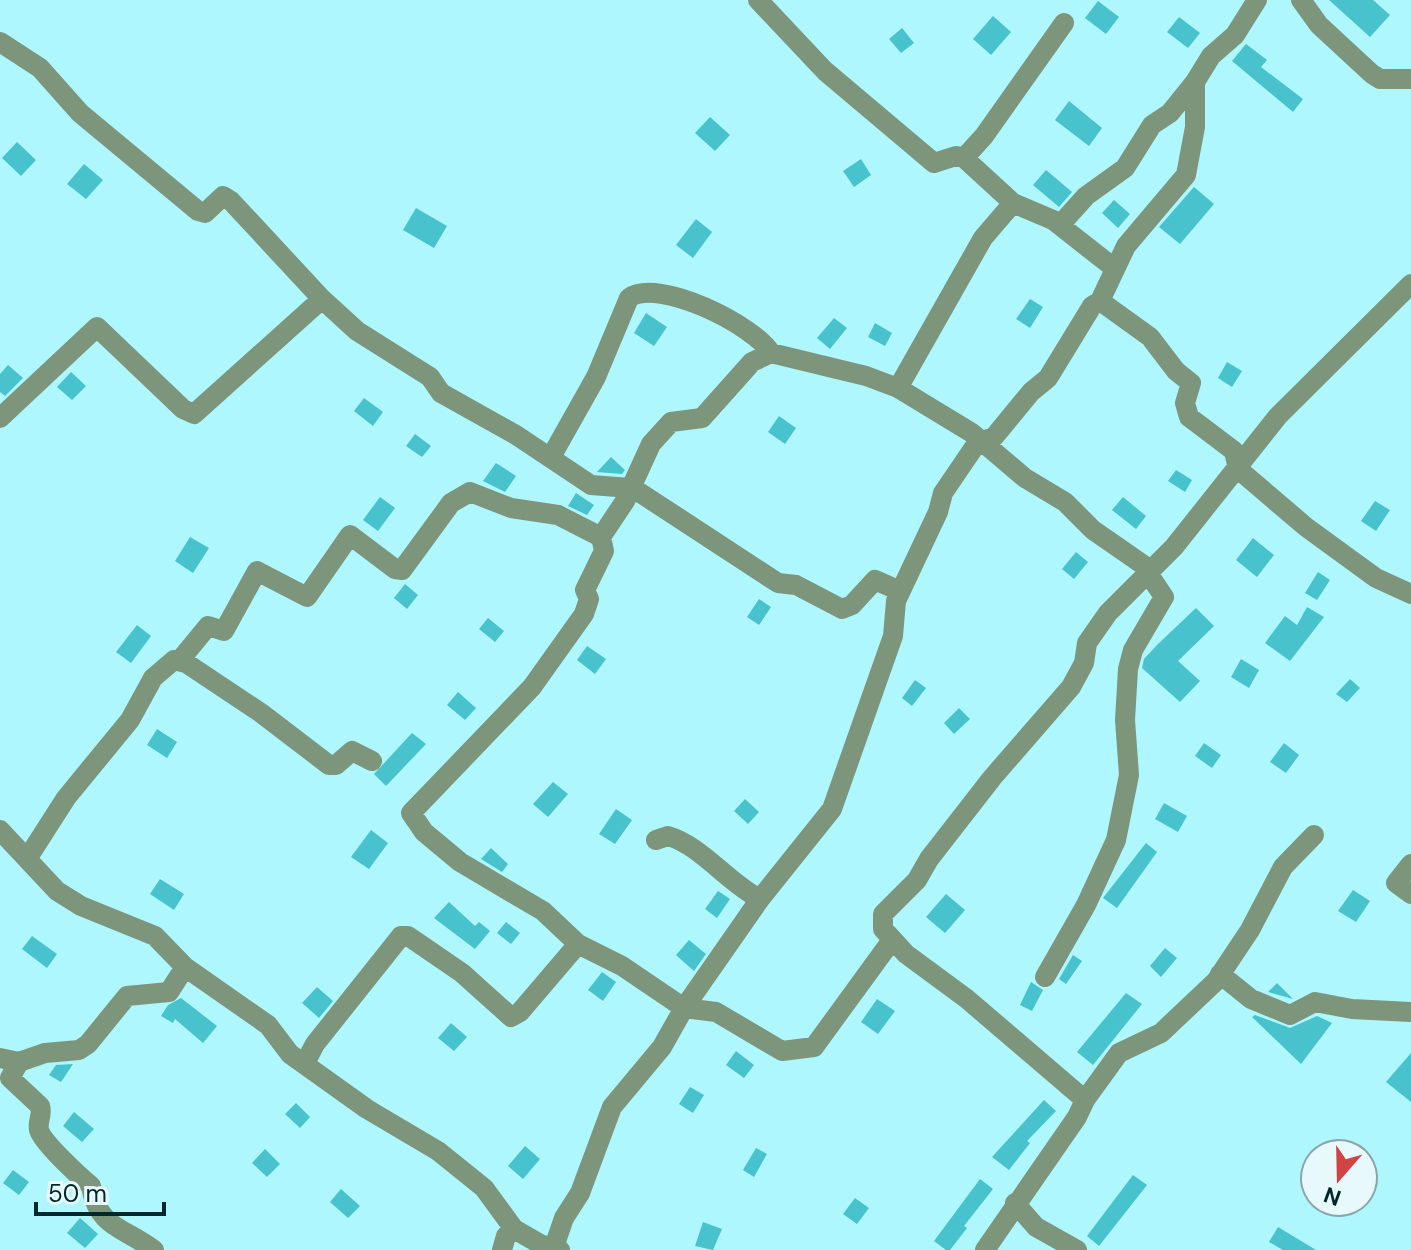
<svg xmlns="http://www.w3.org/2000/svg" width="1411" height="1250" font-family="'DM Sans',sans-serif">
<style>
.building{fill:#48c2cd}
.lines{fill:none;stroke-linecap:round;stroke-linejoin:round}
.minor{stroke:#7c957b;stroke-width:20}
</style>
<rect width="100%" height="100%" fill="#aef7fe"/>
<path class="building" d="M1329 0H1373L1390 15 1370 37Z
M1098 1 1119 17 1106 34 1085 18Z
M993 16 1011 32 991 55 973 39Z
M1179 17 1200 33 1188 48 1167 32Z
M902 28 914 43 901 53 889 39Z
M1246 44 1267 60 1261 67 1303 99 1293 112 1232 61Z
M1069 101 1102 128 1089 146 1055 120Z
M710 117 730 135 715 151 695 133Z
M17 142 36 160 21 176 2 158Z
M861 159 871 175 854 187 843 171Z
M84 164 103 180 86 199 67 184Z
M1046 170 1072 192 1059 207 1033 185Z
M1194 187 1214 204 1180 244 1159 227Z
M1114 200 1130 214 1118 228 1102 213Z
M416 208 447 226 434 248 403 230Z
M696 219 712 232 693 258 676 245Z
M1030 299 1043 307 1030 328 1016 319Z
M646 313 667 327 654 346 634 333Z
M834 318 847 328 830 349 817 338Z
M875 323 892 333 885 346 868 337Z
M1227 362 1242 371 1232 387 1218 378Z
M8 365 23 378 5 396 0 392V374Z
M71 372 86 386 72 400 57 387Z
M364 398 383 412 373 426 354 411Z
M779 416 796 428 785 444 768 432Z
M415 434 431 446 422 457 406 446Z
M611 457 625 470 622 474 597 472Z
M496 463 516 476 505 492 483 481Z
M1176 470 1192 480 1185 492 1168 481Z
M576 493 594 505 587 515 568 506Z
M380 497 395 508 378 531 363 520Z
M1123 497 1146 516 1136 529 1112 510Z
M1375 501 1390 510 1376 531 1361 521Z
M190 537 209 548 193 573 175 561Z
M1253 538 1274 555 1257 577 1236 560Z
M1076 552 1088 562 1074 579 1062 569Z
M1318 572 1330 580 1317 600 1305 593Z
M405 584 418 595 407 609 394 598Z
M759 599 771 607 759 625 747 617Z
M1307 607 1324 617 1290 661 1265 643 1285 616 1297 625Z
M1196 608 1214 626 1178 661 1200 681 1180 702 1142 668 1144 659 1158 644Z
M488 618 504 631 495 642 479 629Z
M137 625 151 636 131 663 116 652Z
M587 646 606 659 595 674 577 660Z
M1241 659 1259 670 1249 688 1231 677Z
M1350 679 1360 688 1347 702 1336 694Z
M915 680 926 688 912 706 902 698Z
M458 692 476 708 465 720 447 705Z
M959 708 970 719 954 734 944 723Z
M157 729 177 742 167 758 147 745Z
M412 733 426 744 386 786 374 774Z
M1204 743 1221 755 1212 768 1195 756Z
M1284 743 1299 755 1286 773 1270 762Z
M553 782 568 794 548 817 533 804Z
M745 799 759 812 748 824 734 811Z
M1164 803 1187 816 1178 832 1155 819Z
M616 809 632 820 615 844 599 834Z
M371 830 388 843 369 869 351 857Z
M1146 843 1157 852 1117 908 1103 898Z
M491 848 508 864 502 872 481 859Z
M160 879 184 894 174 910 150 894Z
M1353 890 1370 901 1356 922 1338 911Z
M718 891 730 899 717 918 705 909Z
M946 894 965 910 945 933 926 917Z
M449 902 475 926 479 922 490 931 475 949 434 918Z
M506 922 520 933 511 944 497 933Z
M32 936 57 954 47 968 22 949Z
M689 940 706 954 694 971 676 955Z
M1165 948 1177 958 1161 977 1150 966Z
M1073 955 1082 961 1066 984 1059 979Z
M602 972 616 982 603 1001 588 990Z
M1031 982 1043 990 1032 1011 1020 1005Z
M1277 983 1293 999 1268 992Z
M317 987 333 1001 319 1018 302 1003Z
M1126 993 1142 1004 1093 1065 1077 1052Z
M181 998 217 1026 203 1043 175 1019 173 1023 161 1016 168 1005Z
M877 999 895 1011 878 1034 861 1022Z
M1255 1015 1290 1028 1317 1016 1332 1023 1301 1064 1252 1017Z
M451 1023 467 1037 454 1051 438 1038Z
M736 1051 754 1065 744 1078 726 1065Z
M1411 1053V1102L1386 1082Z
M73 1064 61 1082 49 1075 56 1065Z
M690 1087 704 1095 693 1113 679 1104Z
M1044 1100 1056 1111 1027 1141 1030 1143 1009 1170 992 1157Z
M296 1103 310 1117 300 1128 285 1114Z
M74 1112 94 1129 82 1142 63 1126Z
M525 1146 540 1159 523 1179 508 1166Z
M756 1148 767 1154 754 1177 743 1170Z
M265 1149 280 1164 267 1177 252 1163Z
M13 1170 29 1182 19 1195 3 1183Z
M1133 1175 1147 1185 1099 1246 1087 1236Z
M980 1179 993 1189 964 1226 967 1228 950 1250H946L934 1241Z
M341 1189 360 1206 348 1218 330 1202Z
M855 1198 869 1208 857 1224 843 1214Z
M80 1218 98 1234 85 1248 67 1233Z
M703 1222 722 1229 713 1250 695 1246Z
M1278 1227 1316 1250H1283L1269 1242Z"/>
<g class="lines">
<path class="minor" d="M758 0 825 71 934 163 956 156 964 158 1013 203 1053 220 1114 268
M1301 0 1319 25 1372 74 1380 79H1411
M0 42 40 68 80 113 198 211 205 213 223 196 231 201 322 299
M964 158 984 136 1064 23
M1060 225 1086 196 1125 168 1152 125 1170 113 1195 82
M1100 301 1150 337 1176 371 1191 383 1185 403 1189 417 1234 451 1238 469 1306 527 1376 578 1411 594
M771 353 752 362 702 418 671 422 651 444 625 501 601 537 604 551 585 590 589 599 584 614 532 687 411 813 424 832 460 862 543 911 578 944 622 966 684 1008 716 1012 782 1051 814 1047 892 940
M898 388 983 238 1013 203
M0 418 97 327 183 409 194 414 322 299 357 331 430 377 441 393 516 435 591 485 630 488 642 494 778 583 796 585 842 609 852 605 875 580 900 591
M551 457 596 377 629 298C658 277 754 325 771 353L866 376 898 388 972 433 1025 478 1065 502 1093 530 1142 564 1164 597 1133 650 1128 669 1125 720 1129 775 1116 840 1086 905 1045 977
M180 660 208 626 224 631 257 571 307 597 350 535 395 569 402 570 451 503 470 492 511 508 558 515 601 537
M0 830 57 891 81 906 155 936 185 967 268 1025 290 1054 367 1109 438 1151 484 1188 514 1229 540 1244 560 1250
M656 840 668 836C702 846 728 883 760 899
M27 859 66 798 130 720 153 678 174 660 186 663 261 713 329 765H336L352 751 372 761
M1411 864 1396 883 1411 894
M1220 974 1251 999 1290 1015 1315 1002 1352 1009 1411 1012
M0 1058 19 1062 45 1053 79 1050 88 1044 127 996 169 992 185 967
M19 1062 10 1078 40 1106C43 1115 37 1121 39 1130 43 1143 79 1176 91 1186 98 1228 123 1227 154 1250
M305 1063 315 1044 401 936H408L462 973 511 1017 520 1012 578 944
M1085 1100 1119 1053 1161 1033 1216 981 1250 930 1283 867 1314 835
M1015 1203 1036 1227 1077 1250
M554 1247 564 1218 580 1193 612 1107 662 1047 684 1008 760 899 832 809 893 636 896 601 938 512 943 493 977 443 994 437 1031 392 1048 378 1092 306 1100 301 1126 246 1186 175 1195 127V82L1211 56 1235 35 1257 0
M502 1250 506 1236 514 1229
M985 1250 1077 1117 1085 1100 967 999 906 954 883 929V914L917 880 929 859 992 778 1071 687 1084 663 1087 643 1108 613 1174 547 1278 416 1411 284"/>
</g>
<g transform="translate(1339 1178) rotate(200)"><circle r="38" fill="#e8f9fb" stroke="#8ba5a8" stroke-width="2"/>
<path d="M0-6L14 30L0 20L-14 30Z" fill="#d24345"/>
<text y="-12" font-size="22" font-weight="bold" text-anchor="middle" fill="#00272b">N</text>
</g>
<path d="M36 1202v12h128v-12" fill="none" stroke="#00272b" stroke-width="4"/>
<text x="48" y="1202" font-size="24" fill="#00272b" stroke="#e8f9fb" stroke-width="6" paint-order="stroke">50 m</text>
</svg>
